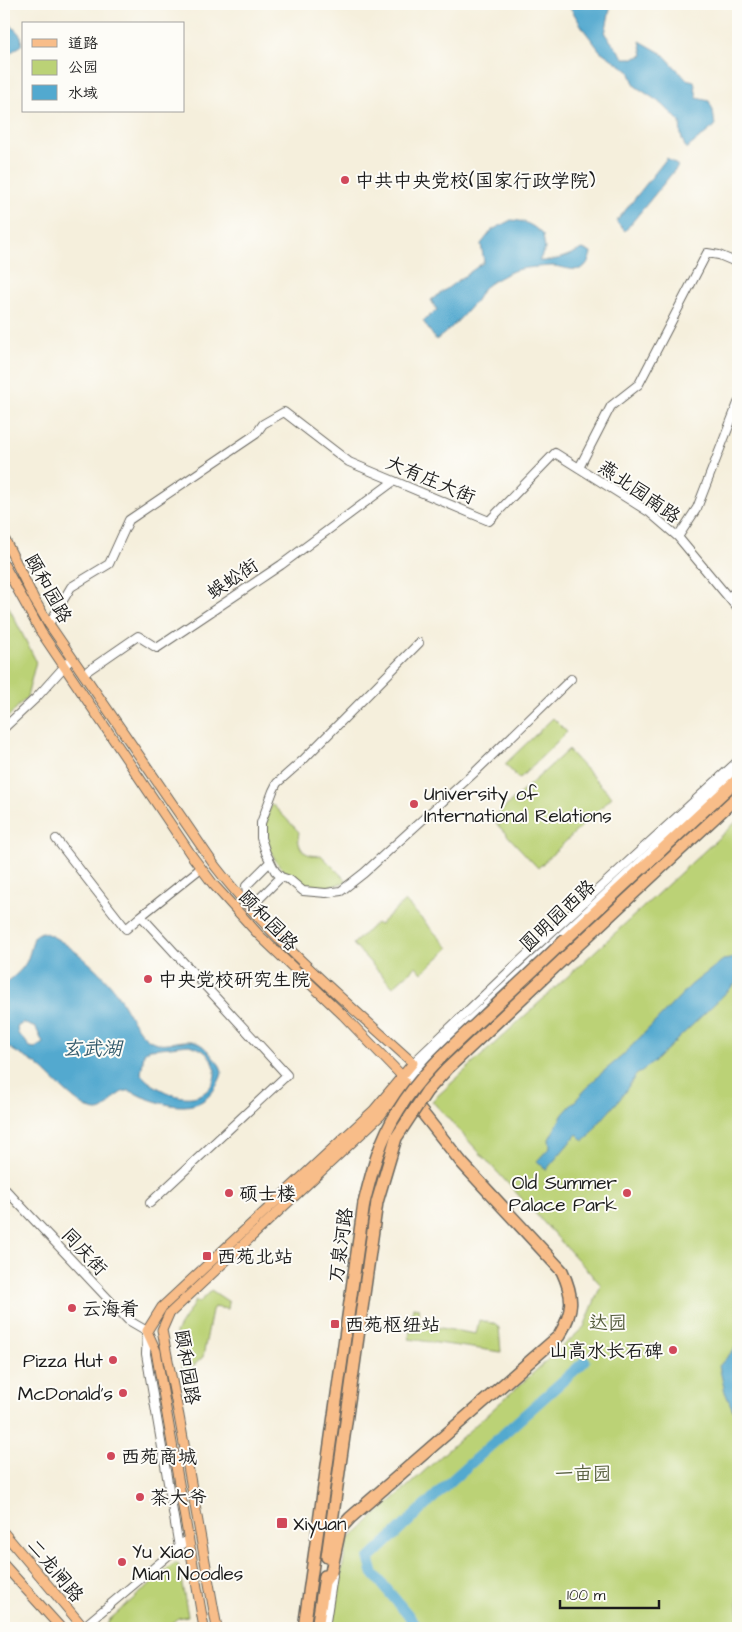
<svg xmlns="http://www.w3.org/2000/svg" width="742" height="1632" font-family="'Architects Daughter','LXGW WenKai TC',sans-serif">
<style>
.green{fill:#bbd276;stroke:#6c7749}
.water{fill:#52a9cf;stroke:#376276;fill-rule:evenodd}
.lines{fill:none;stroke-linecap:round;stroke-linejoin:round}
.canal{stroke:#52a9cf;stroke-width:7}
.river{stroke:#52a9cf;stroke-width:11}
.minor-casing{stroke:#68665f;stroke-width:10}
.major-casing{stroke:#68665f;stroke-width:11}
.highway-casing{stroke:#68665f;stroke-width:14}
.minor{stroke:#fff;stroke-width:8}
.major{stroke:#f8bd89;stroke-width:9}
.highway{stroke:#f8bd89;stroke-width:11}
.highway-bridge-casing{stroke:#68665f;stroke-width:14;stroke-linecap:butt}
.highway-bridge{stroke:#f8bd89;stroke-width:11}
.poi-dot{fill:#d1495b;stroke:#fdfcf7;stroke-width:2}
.labels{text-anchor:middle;stroke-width:4;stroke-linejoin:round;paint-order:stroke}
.poi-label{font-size:19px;fill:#1c1c1c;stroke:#fdfcf7;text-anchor:start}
.street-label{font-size:19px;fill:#1c1c1c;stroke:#fdfcf7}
.park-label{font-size:19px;fill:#545c3c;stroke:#fdfcf7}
.water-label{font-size:20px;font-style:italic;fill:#345b6d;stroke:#fdfcf7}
</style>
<rect width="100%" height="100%" fill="#fdfcf7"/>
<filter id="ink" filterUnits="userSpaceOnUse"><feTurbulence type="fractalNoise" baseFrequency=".02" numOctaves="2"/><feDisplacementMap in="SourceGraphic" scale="10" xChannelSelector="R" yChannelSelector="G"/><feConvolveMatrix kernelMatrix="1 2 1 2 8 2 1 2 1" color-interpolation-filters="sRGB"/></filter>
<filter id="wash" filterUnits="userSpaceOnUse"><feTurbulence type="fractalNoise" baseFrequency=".0096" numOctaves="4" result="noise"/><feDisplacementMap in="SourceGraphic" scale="20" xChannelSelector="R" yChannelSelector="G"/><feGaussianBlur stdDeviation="1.12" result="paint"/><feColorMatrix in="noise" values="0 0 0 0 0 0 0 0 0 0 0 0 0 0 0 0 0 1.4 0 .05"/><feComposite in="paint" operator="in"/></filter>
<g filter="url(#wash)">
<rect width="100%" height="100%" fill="#f5efdc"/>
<path class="green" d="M4 598 36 661 27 697 4 721Z
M553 718 567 732 519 779 505 764Z
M568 750 612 797 538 868 492 819Z
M272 804 299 832C296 848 305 858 321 855L347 881C338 885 324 889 313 887 283 880 261 849 266 819 267 814 270 809 272 804Z
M738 820V1628H330L348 1540 584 1327 601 1285 432 1101Z
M405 901 449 948 422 973 416 966 393 987 353 944 376 923 379 925Z
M211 1290 229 1302 228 1309 214 1307 212 1310 203 1357 183 1375 176 1332 196 1300 199 1303Z
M413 1307 419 1308 417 1324 476 1334 479 1320 496 1324 499 1328 501 1352 409 1339Z
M178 1563 188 1616 178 1618 165 1628H106L109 1620 172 1565Z"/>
<path class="water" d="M568 4H611L605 34 624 58H635L643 55 640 41 663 54 686 79 694 81 697 98 709 101 713 110 715 126 686 149 681 136 680 122 662 104 635 86 629 71 600 51 584 30Z
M4 17 21 36 22 45 10 53 6 79 4 81Z
M667 158 678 166 625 231 616 222Z
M511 220C526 221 533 225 543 235L545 249 539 261C555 262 569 255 583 249L591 253C585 280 568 266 551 266 540 267 527 267 516 270 509 272 488 283 483 289 479 294 477 301 472 305 461 318 450 330 436 340L423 321 437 310 431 300 484 262 481 244 492 230Z
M42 932C65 939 99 970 113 988 123 1002 129 1017 139 1030 156 1052 170 1040 191 1041 200 1042 207 1049 212 1056 215 1060 220 1064 221 1068 224 1074 219 1080 217 1085 201 1115 170 1107 143 1097 138 1095 131 1090 126 1091 112 1093 108 1116 92 1110 74 1103 51 1076 36 1064 26 1057 14 1052 4 1044V984C13 978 25 968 28 958 31 950 32 942 35 935ZM23 1023 36 1028 43 1043 35 1048 30 1047 23 1038 18 1034 17 1027ZM189 1045C234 1055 217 1115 166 1092 157 1087 148 1083 141 1074L144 1053 150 1049Z
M736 958 738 965 736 983 654 1062 636 1075 620 1099 598 1124 589 1137 584 1141 577 1134 546 1170 537 1161 550 1147 549 1139 563 1114 598 1076 621 1057 691 985 723 960Z
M738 1345V1362L733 1367 738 1381V1422L725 1392 719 1366Z"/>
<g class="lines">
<path class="canal" d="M736 958 738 955"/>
<path class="river" d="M419 1628 373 1573 369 1559 452 1480 585 1361"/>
</g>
</g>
<g filter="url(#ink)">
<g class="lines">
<g class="minor-casing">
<path id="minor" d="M579 468 611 406 639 384 707 253 719 255 738 263
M678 537 697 508 738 403
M729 597 738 589
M49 624 71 587 109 564 129 520 256 434 263 424 284 412 349 462 489 521 555 453 649 512 678 537 738 609
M419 643 303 760 277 783 273 791 261 823V838L266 853 275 871 281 877 290 880 303 891 326 893 341 891 364 873 475 772 571 679
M83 674 138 636 157 648 281 565 394 481
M4 728 37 697 72 658
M56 839 126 929 141 916
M248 898 246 886 270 862
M244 902 248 898 259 899 281 877
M413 1063 522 959 738 761
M402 1087 413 1073 738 771
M4 1188 128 1320 147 1331
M150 1203 287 1075 141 916 201 868
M147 1331 146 1354 179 1547
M82 1628 188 1539
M325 1628 333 1576"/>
</g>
<g class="major-casing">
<path id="major" d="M4 538 34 599 49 624 215 866C272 940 344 1000 413 1063
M4 565 41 632 192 856 213 884 259 935 343 1015 402 1076
M4 1533 84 1628
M4 1565 61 1628
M204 1628 156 1351 147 1331 162 1307 374 1110 413 1063
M217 1628 179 1416 162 1330 169 1314 380 1116 405 1082"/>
</g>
<g class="highway-casing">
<path id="highway" d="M566 939 738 779
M574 949 738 796
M327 1557 377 1202
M324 1582 331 1572 340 1529 350 1518 559 1336C574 1311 574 1297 562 1271L462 1163 402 1087
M304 1628 364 1203
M317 1628 325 1576"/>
</g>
<use href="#minor" class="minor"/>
<use href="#major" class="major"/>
<use href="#highway" class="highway"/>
<g class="highway-bridge-casing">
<path id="highway-bridge" d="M377 1202 396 1138 427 1091 447 1069 574 949
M364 1203C372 1171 380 1139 398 1111 419 1076 448 1050 477 1023 507 995 537 967 566 939"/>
</g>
<use href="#highway-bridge" class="highway-bridge"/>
</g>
</g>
<g class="poi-dot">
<circle cx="345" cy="180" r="5"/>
<circle cx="414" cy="804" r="5"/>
<circle cx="148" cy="979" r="5"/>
<circle cx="229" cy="1193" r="5"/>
<circle cx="627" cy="1193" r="5"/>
<rect x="202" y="1251" width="10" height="10" rx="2.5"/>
<circle cx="72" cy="1308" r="5"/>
<rect x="330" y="1319" width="10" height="10" rx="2.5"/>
<circle cx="673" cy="1350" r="5"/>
<circle cx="113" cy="1360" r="5"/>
<circle cx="123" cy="1393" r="5"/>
<circle cx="111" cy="1456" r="5"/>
<circle cx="140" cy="1497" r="5"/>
<rect x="276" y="1517" width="12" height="12" rx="2.5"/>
<circle cx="122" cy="1562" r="5"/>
</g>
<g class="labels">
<g class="poi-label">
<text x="355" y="187">中共中央党校(国家行政学院)</text>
<text x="424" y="800">University of<tspan x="424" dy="22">International Relations</tspan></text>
<text x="158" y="986">中央党校研究生院</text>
<text x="617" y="1189" text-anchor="end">Old Summer<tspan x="617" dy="22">Palace Park</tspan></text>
<text x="239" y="1200">硕士楼</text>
<text x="217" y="1263">西苑北站</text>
<text x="82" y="1315">云海肴</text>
<text x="345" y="1331">西苑枢纽站</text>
<text x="663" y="1357" text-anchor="end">山高水长石碑</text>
<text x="103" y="1367" text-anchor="end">Pizza Hut</text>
<text x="113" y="1400" text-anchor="end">McDonald's</text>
<text x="121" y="1463">西苑商城</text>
<text x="150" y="1504">茶大爷</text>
<text x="293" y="1530">Xiyuan</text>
<text x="132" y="1558">Yu Xiao<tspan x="132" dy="22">Mian Noodles</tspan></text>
</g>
<g class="street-label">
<text transform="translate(431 479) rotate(23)" y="7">大有庄大街</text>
<text transform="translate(640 491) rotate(35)" y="7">燕北园南路</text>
<text transform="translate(232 578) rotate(-33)" y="7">蜈蚣街</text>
<text transform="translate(49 588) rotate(61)" y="7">颐和园路</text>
<text transform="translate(557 915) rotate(-43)" y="7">圆明园西路</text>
<text transform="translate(269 920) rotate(46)" y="7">颐和园路</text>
<text transform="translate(340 1245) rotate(-82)" y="7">万泉河路</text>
<text transform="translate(85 1251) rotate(47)" y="7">同庆街</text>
<text transform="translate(188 1367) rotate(81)" y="7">颐和园路</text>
<text transform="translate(56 1570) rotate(50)" y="7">二龙闸路</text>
</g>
<g class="park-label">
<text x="608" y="1329">达园</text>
<text x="583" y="1480">一亩园</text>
</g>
<g class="water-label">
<text x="92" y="1055">玄武湖</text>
</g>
</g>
<rect width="742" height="1632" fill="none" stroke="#fdfcf7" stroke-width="20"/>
<rect x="22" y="22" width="162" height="90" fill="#fdfcf7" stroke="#a3a29f"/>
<rect x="32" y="39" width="25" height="8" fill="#f8bd89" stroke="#a3a29f"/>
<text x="68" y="48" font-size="15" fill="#1c1c1c">道路</text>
<rect x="32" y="60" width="25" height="15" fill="#bbd276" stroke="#a3a29f"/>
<text x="68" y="72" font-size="15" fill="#1c1c1c">公园</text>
<rect x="32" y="85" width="25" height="15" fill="#52a9cf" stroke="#a3a29f"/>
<text x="68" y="98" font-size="15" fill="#1c1c1c">水域</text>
<path d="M560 1600v8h99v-8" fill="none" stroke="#1c1c1c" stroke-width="2.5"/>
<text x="567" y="1600" font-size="15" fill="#1c1c1c" stroke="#fdfcf7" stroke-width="4" paint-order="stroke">100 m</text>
</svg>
